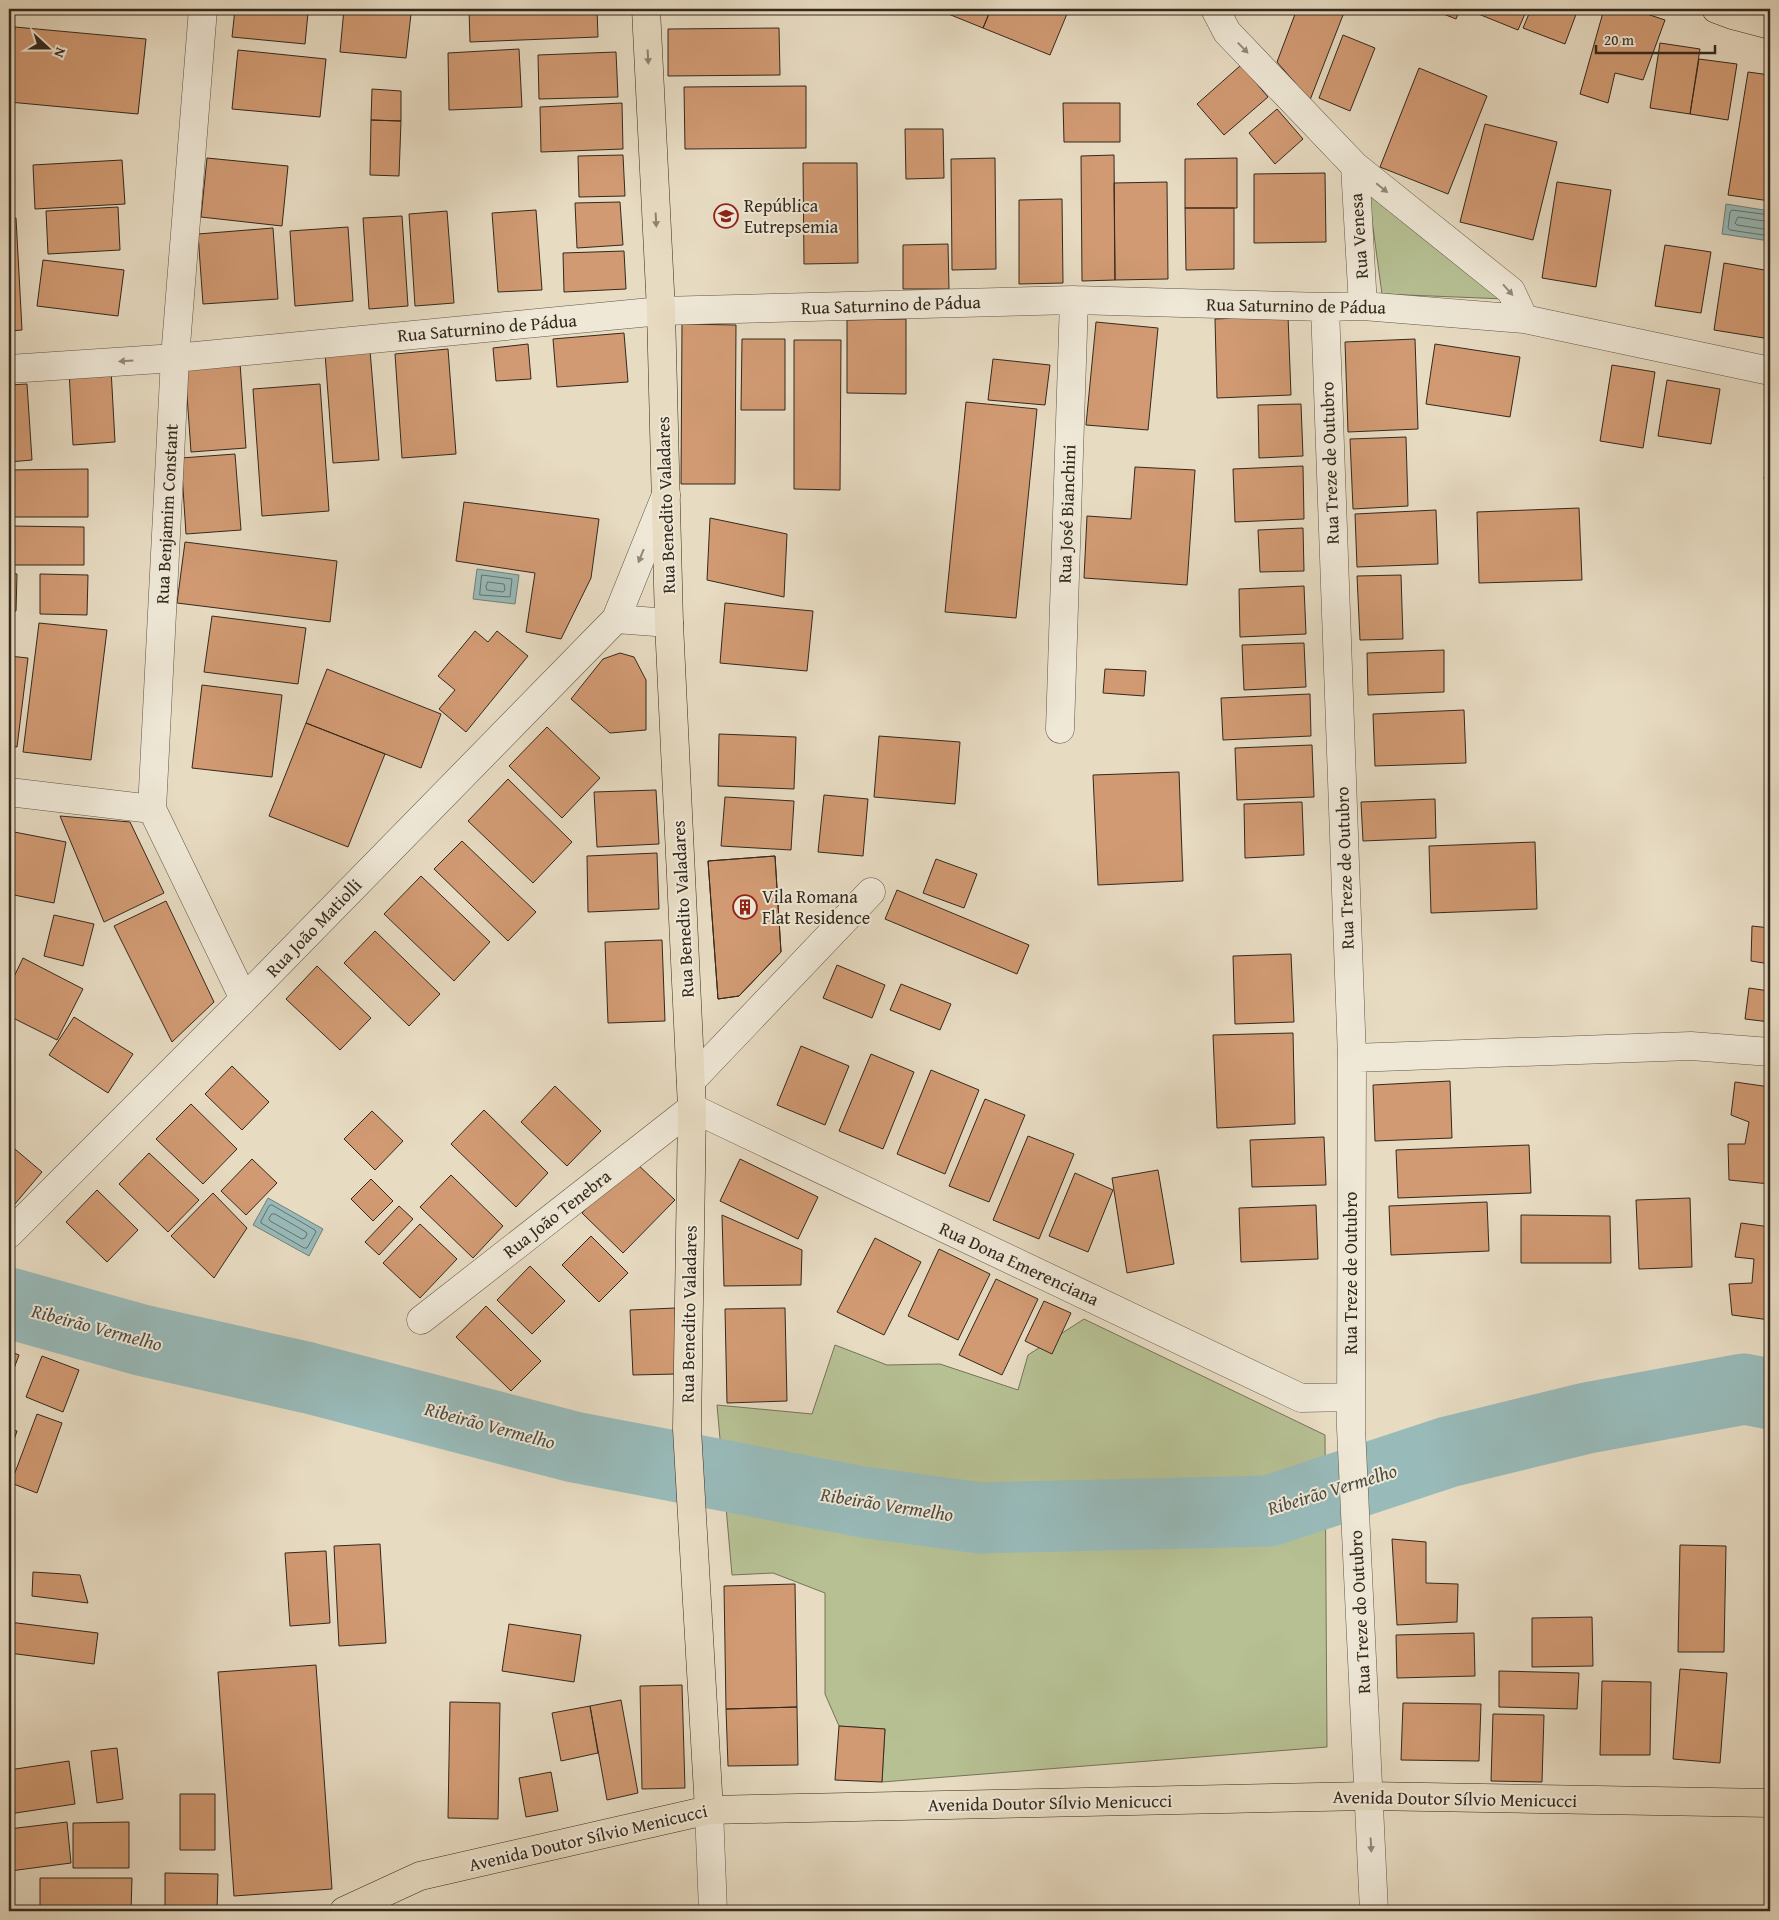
<svg xmlns="http://www.w3.org/2000/svg" width="1779" height="1920" font-family="'Gentium Book Plus',serif">
<style>
.green{fill:#b6c093;stroke:#757458}
.water{fill:#98bab9;stroke:#70807b}
.lines{fill:none;stroke-linecap:round;stroke-linejoin:round}
.shore{stroke:#66726b;stroke-width:1}
.river{stroke:#98bab9;stroke-width:71}
.building{fill:#d19a73;stroke:#34291d}
.minor-casing{stroke:#615646;stroke-width:29}
.major-casing{stroke:#34291d;stroke-width:29}
.minor{stroke:#efe8d7;stroke-width:28}
.major{stroke:#e7dbc2;stroke-width:28}
.oneway{fill:#92887a}
.oneway2{fill:#8e8270}
.labels{text-anchor:middle;stroke-width:4;stroke-linejoin:round;paint-order:stroke}
.poi-label{font-size:18px;fill:#34291d;stroke:#efe8d7;text-anchor:start}
.street-label{font-size:18px;fill:#34291d;stroke:#efe8d7}
.water-label{font-size:19px;font-style:italic;fill:#4d4d44;stroke:#efe8d7}
</style>
<rect width="100%" height="100%" fill="#e7dbc2"/>
<filter id="stains"><feTurbulence type="fractalNoise" baseFrequency=".004" numOctaves="4"/><feColorMatrix values="0 0 0 0 .2 0 0 0 0 .09 0 0 0 0 .02 0 0 0 .5 -.17"/></filter>
<radialGradient id="worn" r=".72"><stop offset=".6" stop-color="#630" stop-opacity="0"/><stop offset="1" stop-color="#630" stop-opacity=".3"/></radialGradient>
<path class="green" d="M1368 191 1505 299 1382 294Z
M1084 1319 1325 1435 1327 1747 882 1782 885 1729 839 1726 825 1694V1593L773 1573 732 1575 717 1405 812 1414 835 1345 887 1365 940 1364 1018 1390 1028 1355Z"/>
<path class="water" d="M1726 204 1770 211V241L1722 234Z
M477 569 519 575 515 604 473 599Z
M268 1198 323 1229 309 1256 253 1225Z"/>
<g class="lines">
<path class="shore" d="M1770 215 1732 210 1730 212 1728 228 1730 230 1770 236
M1770 222 1738 217 1735 223 1737 225 1770 230
M482 575 512 579 510 597 480 595Z
M488 582 504 584 505 590 503 592 487 590 486 587Z
M272 1205 315 1230 316 1232 307 1248H304L261 1223V1221L269 1206Z
M272 1214H275L306 1232 307 1234 305 1238 302 1239 270 1221 269 1219Z"/>
<path class="river" d="M9 1303 141 1340 309 1378 574 1447 863 1502 980 1518 1269 1511 1448 1452 1587 1418 1744 1389 1770 1394"/>
</g>
<path class="building" d="M235 9H267L308 13 305 44 232 37Z
M344 9 411 14 406 58 340 52Z
M469 9H597L598 37 470 42Z
M665 9H743V14H665Z
M936 9H991L983 28Z
M991 9H1069L1050 55 983 28Z
M1297 9H1326L1343 15 1310 100 1277 62Z
M1431 9H1460L1456 19Z
M1466 9H1527L1518 30Z
M1531 9H1578L1565 44 1523 28Z
M1604 9H1632L1665 20 1643 80 1615 73 1608 103 1580 94Z
M15 27 146 39 138 114 9 102V84Z
M779 28 780 75 668 76V29Z
M1343 35 1375 48 1350 111 1319 98Z
M1660 43 1700 49 1690 114 1650 108Z
M519 49 522 107 449 110 448 53Z
M238 50 326 59 320 117 232 109Z
M616 52 618 97 539 99 538 55Z
M1699 59 1737 64 1728 120 1690 114Z
M1241 65 1268 97 1224 135 1197 104Z
M1419 68 1487 96 1448 194 1380 167Z
M1748 72 1770 75V201L1728 195Z
M806 86V148L685 149 684 87Z
M372 89 401 91V121L371 120Z
M622 103 623 149 541 152 540 107Z
M1063 103H1120V142H1064Z
M1277 109 1303 139 1275 164 1249 133Z
M371 120 401 121 399 176 370 175Z
M1485 124 1557 142 1533 240 1460 222Z
M905 129H943L944 178 906 179Z
M623 155 625 196 579 197 578 156Z
M1114 155 1115 280 1082 281 1081 156Z
M207 158 288 166 282 226 201 217Z
M995 158 996 269 952 270 951 159Z
M1237 158V208H1185V159Z
M122 160 125 204 35 209 33 165Z
M803 163H857L858 263 804 264Z
M1325 173 1326 242 1254 243V174Z
M1167 182 1168 279 1115 280 1114 183Z
M1557 182 1611 190 1596 287 1542 278Z
M1062 199 1063 283 1019 284V200Z
M620 202 623 245 577 248 575 203Z
M118 207 120 250 48 254 46 211Z
M1185 208H1234V269L1186 270Z
M536 210 542 290 498 292 492 213Z
M447 211 454 303 415 306 409 214Z
M402 216 408 306 369 309 363 218Z
M16 218 22 330 9 331V219Z
M348 227 353 301 295 306 290 231Z
M273 228 278 299 203 304 198 234Z
M948 244 949 289H903V245Z
M1665 245 1711 252 1701 313 1655 306Z
M624 251 626 289 564 292 563 253Z
M43 260 124 270 118 316 37 306Z
M1724 263 1770 271V339L1714 330Z
M1288 316 1291 395 1217 398 1215 319Z
M906 319V394L847 393V320Z
M1096 322 1158 328 1148 430 1086 425Z
M682 324 736 325 735 484H681Z
M624 333 628 382 557 387 553 339Z
M742 339H785V410H741Z
M1415 339 1418 429 1348 432 1345 342Z
M794 340H841L840 490 794 489Z
M528 344 531 379 496 381 493 348Z
M1435 344 1520 357 1510 417 1426 404Z
M448 349 456 454 402 458 395 354Z
M370 350 379 460 333 463 325 353Z
M993 359 1050 365 1045 405 988 400Z
M240 363 246 448 191 452 185 367Z
M1612 365 1655 372 1643 448 1600 441Z
M111 369 115 442 73 445 69 371Z
M1667 380 1720 389 1711 444 1658 436Z
M27 384 32 460 9 462V385Z
M320 384 329 511 262 516 253 389Z
M966 402 1037 409 1016 618 945 612Z
M1301 404 1303 456 1259 458 1258 405Z
M1406 437 1408 506 1353 509 1350 439Z
M1770 442V480L1764 479Z
M235 454 241 530 186 534 181 458Z
M1303 466 1304 519 1235 522 1233 469Z
M1135 467 1195 470 1187 585 1084 578 1087 516 1131 519Z
M88 469V517H9V470Z
M464 502 599 519 591 578 561 639 526 632 535 573 456 561Z
M1579 508 1582 580 1479 583 1477 512Z
M1436 510 1438 564 1357 567 1355 514Z
M710 518 787 534 784 597 707 580Z
M9 526 84 527V565H9Z
M1303 528 1304 571 1260 572 1258 530Z
M185 542 337 561 330 622 177 603Z
M9 573 17 574 16 611H9Z
M40 574 88 575 87 615 40 614Z
M1401 575 1403 639 1360 640 1357 576Z
M1304 586 1306 634 1240 637 1239 589Z
M725 603 813 611 807 671 720 663Z
M212 616 306 628 298 684 204 672Z
M39 623 107 630 91 760 23 752Z
M475 631 488 642 497 631 528 656 466 732 439 709 455 690 438 676Z
M1304 643 1306 687 1244 690 1242 645Z
M1444 650V692L1368 695 1367 653Z
M620 653 634 657 646 680V730L610 733 571 699 603 659Z
M9 656 28 658 17 747 9 746Z
M327 669 441 714 421 768 306 723Z
M1105 669 1146 671 1144 696 1103 693Z
M202 685 282 695 272 777 192 768Z
M1310 694 1311 736 1223 740 1221 698Z
M1464 710 1466 763 1375 766 1373 714Z
M306 723 385 754 348 847 269 816Z
M547 727 600 778 562 818 509 766Z
M719 734 796 737 794 789 718 786Z
M879 736 960 742 955 804 874 797Z
M1312 745 1314 797 1237 800 1235 748Z
M1179 772 1183 881 1098 885 1093 775Z
M508 779 572 842 533 883 468 821Z
M656 790 659 844 597 847 594 792Z
M824 795 868 799 863 856 818 852Z
M725 797 794 801 791 850 721 846Z
M1435 799 1436 838 1363 841 1361 802Z
M1302 802 1304 855 1245 858 1244 804Z
M60 816 130 822 164 893 104 922Z
M9 831 66 842 54 903 9 894Z
M462 841 536 912 508 941 434 869Z
M1535 842 1537 909 1431 913 1429 846Z
M657 853 659 909 588 912 587 856Z
M775 856 781 952 739 996 718 999 708 861Z
M775 856 781 952 739 996 718 999 708 861Z
M936 859 977 874 964 908 923 893Z
M421 876 490 942 454 981 384 914Z
M897 890 1029 945 1017 974 885 919Z
M166 901 214 1002 172 1042 114 926Z
M54 915 94 924 83 966 44 956Z
M1752 926 1770 928V964L1751 961Z
M375 931 440 994 409 1026 344 963Z
M662 940 665 1021 608 1023 605 942Z
M1291 954 1294 1022 1235 1024 1233 956Z
M23 958 83 989 57 1040 9 1016V987Z
M837 965 885 985 872 1018 823 998Z
M317 966 371 1018 340 1050 286 999Z
M1770 968V1022L1745 1019 1749 988 1769 991Z
M901 984 951 1004 940 1030 890 1010Z
M74 1017 133 1054 108 1093 49 1055Z
M1293 1033 1295 1124 1217 1128 1213 1035Z
M801 1046 849 1066 825 1125 777 1105Z
M871 1054 914 1072 883 1149 839 1131Z
M232 1066 269 1102 242 1130 205 1094Z
M931 1070 979 1090 945 1174 897 1154Z
M1450 1081 1452 1138 1375 1141 1373 1085Z
M1735 1082 1770 1087V1184L1729 1180 1728 1144H1745L1749 1122 1731 1115Z
M555 1086 601 1131 567 1166 521 1122Z
M985 1099 1025 1115 989 1202 949 1186Z
M191 1104 237 1149 203 1184 156 1139Z
M484 1110 548 1173 516 1207 451 1144Z
M372 1111 403 1141 375 1170 344 1139Z
M1028 1136 1074 1154 1039 1239 993 1220Z
M1324 1137 1326 1185 1252 1187 1250 1140Z
M9 1144 42 1172 9 1211Z
M1529 1145 1531 1193 1398 1198 1396 1150Z
M149 1153 199 1200 168 1232 119 1184Z
M252 1159 277 1183 246 1215 221 1191Z
M740 1159 818 1197 798 1239 720 1201Z
M634 1161 675 1200 623 1253 582 1213Z
M1158 1170 1174 1264 1127 1273 1112 1178Z
M1075 1173 1113 1190 1088 1252 1049 1236Z
M451 1175 503 1226 473 1258 420 1207Z
M371 1179 393 1201 373 1221 351 1199Z
M97 1190 138 1230 107 1262 66 1222Z
M213 1193 247 1228 214 1278 171 1236Z
M1690 1198 1692 1267 1639 1269 1636 1200Z
M1487 1202 1489 1251 1391 1255 1389 1206Z
M1316 1205 1318 1259 1241 1262 1239 1208Z
M399 1206 413 1219 379 1255 365 1242Z
M722 1215 802 1250 801 1285 724 1286Z
M1521 1215 1610 1216 1611 1263H1521Z
M1741 1223 1770 1227V1320L1732 1315 1729 1284 1752 1283 1754 1259 1735 1257Z
M420 1224 457 1259 420 1298 383 1263Z
M591 1236 628 1273 599 1302 562 1265Z
M875 1238 921 1262 884 1335 837 1312Z
M939 1249 990 1274 958 1340 908 1316Z
M530 1266 565 1301 532 1334 497 1300Z
M996 1279 1038 1299 1002 1375 959 1355Z
M1044 1301 1071 1313 1052 1354 1025 1341Z
M486 1306 541 1361 511 1391 456 1337Z
M675 1308 677 1374 633 1375 630 1310Z
M785 1308 787 1401 727 1403 725 1309Z
M9 1351 19 1355 9 1382Z
M42 1356 79 1370 63 1412 26 1397Z
M37 1414 62 1423 37 1493 11 1483Z
M9 1428 17 1431 9 1454Z
M1392 1539 1426 1542V1583L1458 1584 1457 1622 1397 1625Z
M380 1544 386 1643 339 1646 334 1546Z
M1680 1545 1726 1546 1724 1652H1678Z
M326 1551 330 1623 290 1626 285 1553Z
M33 1572 80 1575 88 1603 32 1596Z
M795 1584 797 1707 726 1709 724 1586Z
M1592 1617 1593 1666 1532 1667V1618Z
M9 1622 98 1633 94 1664 9 1653Z
M509 1624 581 1635 574 1682 502 1671Z
M1474 1633 1475 1676 1397 1678 1396 1635Z
M316 1665 332 1889 234 1896 218 1672Z
M1680 1669 1727 1673 1720 1763 1673 1759Z
M1499 1671 1579 1673 1577 1709 1499 1707Z
M1602 1681 1651 1682 1650 1755H1600Z
M682 1685 685 1788 642 1789 640 1686Z
M621 1700 638 1793 607 1800 590 1706Z
M450 1702 500 1703 498 1819 448 1818Z
M1403 1703 1481 1704 1479 1761 1401 1760Z
M590 1706 598 1753 561 1761 552 1713Z
M797 1707 798 1765 728 1766 726 1709Z
M1493 1714 1544 1715 1542 1782 1491 1781Z
M839 1726 885 1729 882 1782 835 1780Z
M117 1748 123 1799 97 1803 91 1751Z
M69 1761 75 1804 9 1814V1770Z
M551 1772 558 1811 526 1817 519 1778Z
M180 1794H215V1850H180Z
M67 1822 71 1863 10 1871 9 1829Z
M129 1822V1868H73V1823Z
M165 1873 218 1874 217 1911H165Z
M40 1878H132L131 1911H40Z"/>
<g class="lines">
<g class="minor-casing">
<path id="minor" d="M203 9 175 358 152 809 244 999
M1215 9 1227 32 1355 166 1511 291 1524 319
M1355 166 1363 306
M1325 307 1352 1058 1351 1428 1374 1911
M9 369 175 358 661 311 1074 300 1325 307 1363 306 1524 319 1770 371
M616 619 669 623
M1060 729 1074 300
M9 792 152 809
M1352 1058 1691 1046 1770 1052
M691 1081 871 892
M9 1234 244 999 616 619 666 495
M421 1320 692 1108 1301 1398 1351 1397
M709 1810 713 1911"/>
</g>
<g class="major-casing">
<path id="major" d="M646 9 661 311 669 623 692 1108 687 1429 709 1810
M1716 9 1732 15 1770 25
M344 1911 420 1876 709 1810 1368 1796 1770 1803"/>
</g>
<use href="#minor" class="minor"/>
<use href="#major" class="major"/>
</g>
<defs><path id="oneway-solid" d="M-6-.8H1V-3.2L6.5 0L1 3.2V.8H-6Z" transform="scale(1.25)"/></defs>
<g class="oneway">
<use href="#oneway-solid" transform="translate(1243 48) rotate(46)"/>
<use href="#oneway-solid" transform="translate(1382 188) rotate(39)"/>
<use href="#oneway-solid" transform="translate(1508 290) rotate(48)"/>
<use href="#oneway-solid" transform="translate(126 361) rotate(176)"/>
<use href="#oneway-solid" transform="translate(641 556) rotate(112)"/>
<use href="#oneway-solid" transform="translate(1371 1845) rotate(87)"/>
</g>
<g class="oneway2">
<use href="#oneway-solid" transform="translate(648 57) rotate(87)"/>
<use href="#oneway-solid" transform="translate(656 220) rotate(87)"/>
</g>
<defs>
<g id="university-ring" transform="scale(1.25)"><circle r="9.5" fill="#efe8d7" stroke="#8f2418" stroke-width="1.5"/><path d="M0-5L7-2L0 1L-7-2ZM-4 1L0 2.5L4 1V4Q0 6-4 4Z" fill="#8f2418"/></g>
<g id="building-ring" transform="scale(1.25)"><circle r="9.5" fill="#efe8d7" stroke="#8f2418" stroke-width="1.5"/><path d="M-4-6H4V6H1V3H-1V6H-4ZM-2.5-4.3h1.7v1.8h-1.7ZM.8-4.3h1.7v1.8H.8ZM-2.5-1h1.7V.8h-1.7ZM.8-1h1.7V.8H.8Z" fill="#8f2418"/></g>
</defs>
<g fill-rule="evenodd">
<use href="#university-ring" x="726" y="216"/>
<use href="#building-ring" x="745" y="907"/>
</g>
<g class="labels">
<g class="poi-label">
<text x="744" y="212">República<tspan x="744" dy="21">Eutrepsemia</tspan></text>
<text x="762" y="903">Vila Romana<tspan x="762" dy="21">Flat Residence</tspan></text>
</g>
<g class="street-label">
<text transform="translate(1359 236) rotate(-94)" y="6">Rua Venesa</text>
<text transform="translate(891 305) rotate(-2)" y="6">Rua Saturnino de Pádua</text>
<text transform="translate(1296 306) rotate(1)" y="6">Rua Saturnino de Pádua</text>
<text transform="translate(487 328) rotate(-5)" y="6">Rua Saturnino de Pádua</text>
<text transform="translate(1330 463) rotate(-92)" y="6">Rua Treze de Outubro</text>
<text transform="translate(666 505) rotate(-92)" y="6">Rua Benedito Valadares</text>
<text transform="translate(167 514) rotate(-87)" y="6">Rua Benjamim Constant</text>
<text transform="translate(1067 514) rotate(-88)" y="6">Rua José Bianchini</text>
<text transform="translate(1345 868) rotate(-92)" y="6">Rua Treze de Outubro</text>
<text transform="translate(683 909) rotate(-93)" y="6">Rua Benedito Valadares</text>
<text transform="translate(314 928) rotate(-46)" y="6">Rua João Matiolli</text>
<text transform="translate(557 1214) rotate(-38)" y="6">Rua João Tenebra</text>
<text transform="translate(1019 1264) rotate(25)" y="6">Rua Dona Emerenciana</text>
<text transform="translate(1351 1273) rotate(-90)" y="6">Rua Treze de Outubro</text>
<text transform="translate(689 1314) rotate(-89)" y="6">Rua Benedito Valadares</text>
<text transform="translate(1360 1612) rotate(-93)" y="6">Rua Treze do Outubro</text>
<text transform="translate(1455 1799) rotate(1)" y="6">Avenida Doutor Sílvio Menicucci</text>
<text transform="translate(1050 1803) rotate(-1)" y="6">Avenida Doutor Sílvio Menicucci</text>
<text transform="translate(588 1838) rotate(-13)" y="6">Avenida Doutor Sílvio Menicucci</text>
</g>
<g class="water-label">
<text transform="translate(97 1327) rotate(15)" y="7">Ribeirão Vermelho</text>
<text transform="translate(490 1425) rotate(15)" y="7">Ribeirão Vermelho</text>
<text transform="translate(1332 1489) rotate(-17)" y="7">Ribeirão Vermelho</text>
<text transform="translate(887 1504) rotate(9)" y="7">Ribeirão Vermelho</text>
</g>
</g>
<rect width="1779" height="1920" fill="none" stroke="#e7dbc2" stroke-width="30"/>
<rect x="10" y="10" width="1759" height="1900" fill="none" stroke="#34291d" stroke-width="2.5"/>
<rect x="15" y="15" width="1749" height="1890" fill="none" stroke="#34291d"/>
<g transform="translate(48 48) rotate(111)" stroke="#efe8d7" stroke-width="4" paint-order="stroke">
<path d="M0-4L9 19L0 12L-9 19Z" fill="#34291d"/>
<text y="-8" font-size="14" font-weight="bold" text-anchor="middle" fill="#34291d">N</text>
</g>
<path d="M1596 45v8h119v-8" fill="none" stroke="#34291d" stroke-width="2.5"/>
<text x="1604" y="45" font-size="15" fill="#34291d" stroke="#efe8d7" stroke-width="4" paint-order="stroke">20 m</text>
<rect width="100%" height="100%" filter="url(#stains)"/>
<rect width="100%" height="100%" fill="url(#worn)"/>
</svg>
